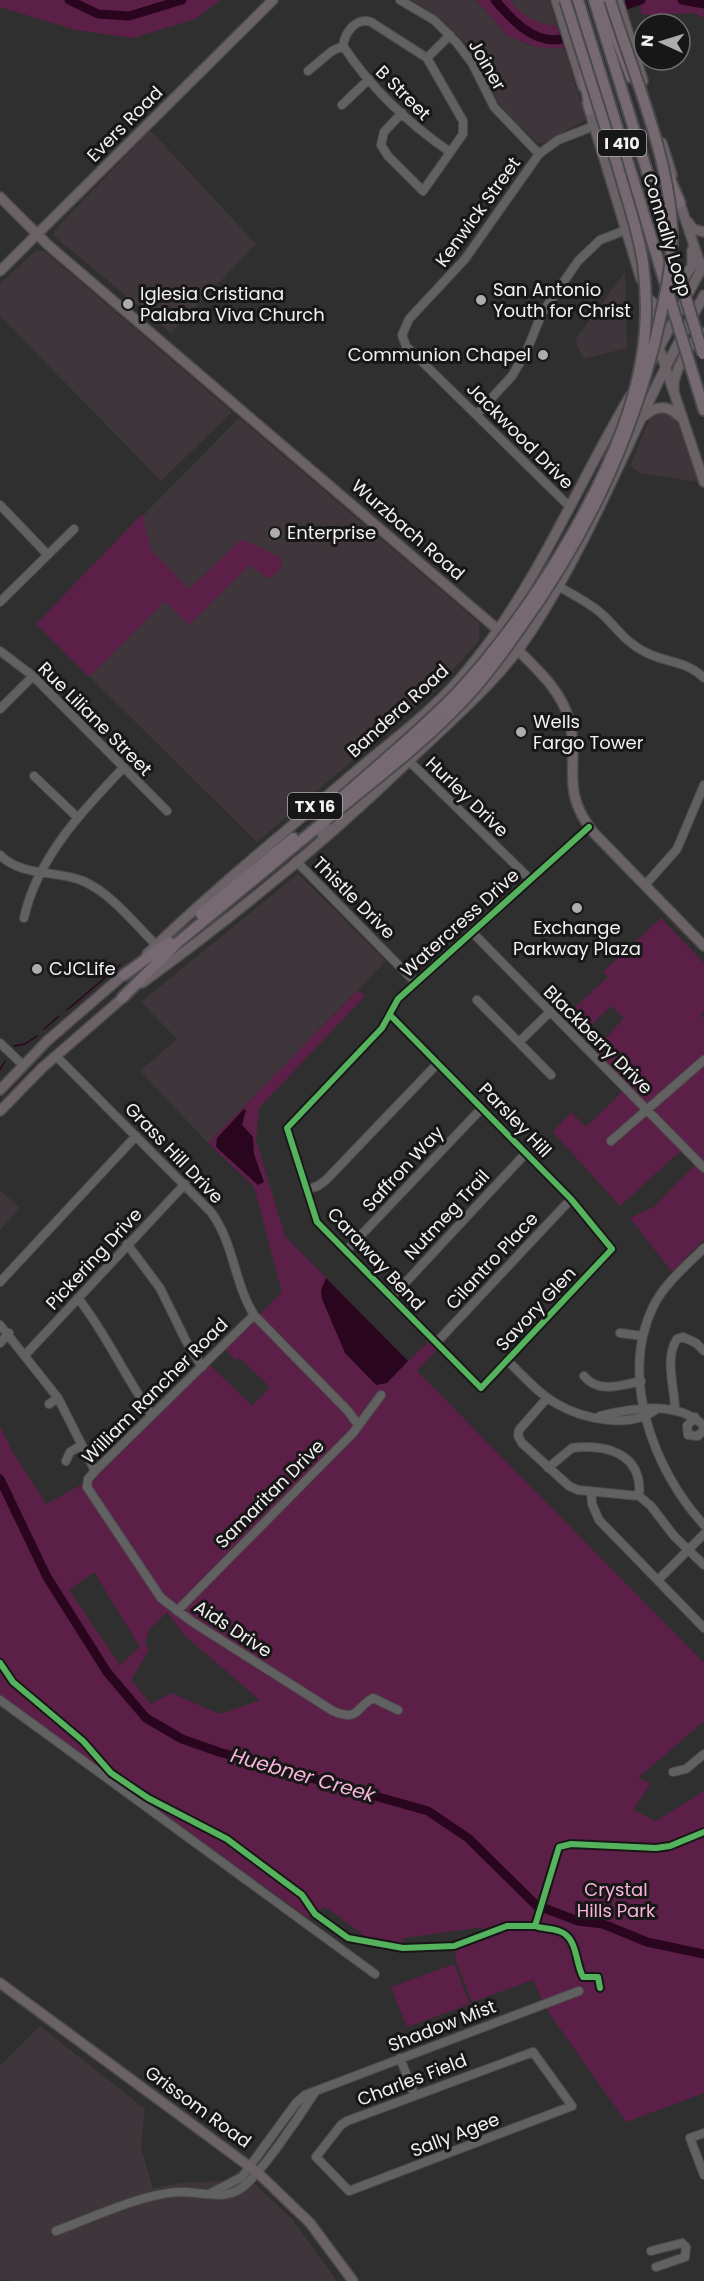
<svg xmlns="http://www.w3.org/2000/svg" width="704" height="2281" font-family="Poppins,sans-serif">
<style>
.built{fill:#3e363a}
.green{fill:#5c1f47;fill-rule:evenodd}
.water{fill:#2a061e}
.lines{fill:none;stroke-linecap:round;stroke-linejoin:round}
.stream{stroke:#2a061e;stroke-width:1.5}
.river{stroke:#2a061e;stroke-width:9}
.minor-casing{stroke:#4c4b4c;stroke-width:10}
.major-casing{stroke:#4c4b4c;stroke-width:12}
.highway-casing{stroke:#4c4b4c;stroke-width:14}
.minor{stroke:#626161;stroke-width:8}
.major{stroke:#6b6267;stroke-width:9}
.highway{stroke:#766971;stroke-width:10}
.highway-bridge-casing{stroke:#4c4b4c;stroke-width:14;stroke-linecap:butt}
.highway-bridge{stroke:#766971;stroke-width:10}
.cycleway-casing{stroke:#181717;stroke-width:10}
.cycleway{stroke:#56b35d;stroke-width:6}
.poi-dot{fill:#aeacad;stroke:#181717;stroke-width:2}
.labels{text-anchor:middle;stroke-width:6;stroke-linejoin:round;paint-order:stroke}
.shield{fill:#181717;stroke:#b1afb0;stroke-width:1.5}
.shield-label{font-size:16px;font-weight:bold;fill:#f2f0f1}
.street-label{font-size:18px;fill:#f2f0f1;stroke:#181717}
.poi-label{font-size:18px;fill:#f2f0f1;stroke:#181717;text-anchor:start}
.park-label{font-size:18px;fill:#f7b3d9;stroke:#181717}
.water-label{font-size:20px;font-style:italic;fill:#f9b5db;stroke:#181717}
</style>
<rect width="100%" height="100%" fill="#302f30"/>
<path class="built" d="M411 0H476L508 36 528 45 564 49 586 119 544 143H538L510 117 496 100 468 46 437 16Z
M510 0H549L557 26 536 24 521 14Z
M150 130 256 244 171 333 54 236V231Z
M35 251H44L232 412 161 481 0 316V284Z
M625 272 627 348 583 359 575 340Z
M664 412 676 419 698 482 640 473 630 466 650 418Z
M239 418 479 623V641L447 676 401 719 257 842 36 624Z
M298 874 386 961 208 1143 140 1071 177 1039 141 1002Z
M0 1190 20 1208 0 1230Z
M40 2026 145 2109 141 2148 153 2188 181 2183 225 2181 240 2170 292 2219 337 2281H11L10 2279 0 2281V2066Z"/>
<path class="green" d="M0 0H220L195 19 133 38 76 30 0 7Z
M476 0H510C524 18 535 23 557 26L564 49 535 47 508 36Z
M639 0H704V18L695 13 642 15Z
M142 514 151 550 189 589 242 539 280 557 282 567 269 579 250 565 189 625 165 601 89 677 36 624Z
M661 918 704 963V1012L701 1015 704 1019V1164L686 1146 620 1206 553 1132 571 1112 586 1127 627 1087 593 1052 624 1018 611 1006 578 1038 560 1021 608 977 603 972Z
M358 990 365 996 259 1108 256 1140 285 1236 408 1361 428 1342 436 1350 417 1371 704 1663V1721L638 1778 651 1783 633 1810 656 1821 704 1791V2093L626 2122 547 2010 533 1980 472 2002 456 1961 455 1948 510 1927 487 1934 483 1927 403 1938V1948L360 1941 362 1933C347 1925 339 1914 324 1907L308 1918 0 1695V1426L12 1451 46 1504 96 1477 209 1364 252 1406 270 1387 240 1358 235 1360 225 1349 282 1292 254 1187 208 1143ZM94 1572 140 1647 120 1665 69 1590ZM167 1612 185 1636 260 1700 220 1714 171 1693 151 1704 131 1680 149 1650 145 1643 149 1630Z
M696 1164 704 1173V1239L672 1272 630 1218 654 1207Z
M454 1964 470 2004 407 2027 391 1987Z"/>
<path class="water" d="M244 1109 246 1110 242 1125 253 1137 254 1154 264 1182 258 1185 216 1147 217 1138Z
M326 1278 408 1361 387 1383 376 1385 345 1353 322 1299 321 1290Z"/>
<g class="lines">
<path class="stream" d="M67 1010 120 965
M44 1029 59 1016
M14 1046 25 1044 37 1036
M0 1070 5 1061"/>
<path class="river" d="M69 0 98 14 129 16 182 0
M495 0C511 19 534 45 562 39
M682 0 704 4
M623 6 641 0
M0 1479 47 1577 107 1672 146 1718 182 1739 219 1752 428 1811 468 1838 536 1905 578 1921 603 1924 647 1942 704 1954"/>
<g class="minor-casing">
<path id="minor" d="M400 0 434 20 457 43 472 63 494 107 539 154
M343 46C345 32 356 17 371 22L427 58 463 121V134L423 191 388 156 381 145 384 132 402 113
M343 46C371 88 409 124 450 152
M427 58 450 35
M308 71 332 51 343 46
M342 105 369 79
M477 414 512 376 527 350 542 313 578 261 600 240 626 230
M0 505 48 555
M569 506 406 346 402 335 409 319 465 259 539 154 558 140 594 126
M560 587C574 596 591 603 603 615 618 629 626 643 645 652 665 663 686 660 704 678
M0 602 74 529
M0 651 33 676 167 811
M0 709 33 676
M409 761 530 879
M34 776 78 818
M0 855C22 877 56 870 83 881 111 893 134 923 156 945
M296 861 415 982
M645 885 677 849 704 785
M24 918C37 858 83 810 124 767
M472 932 704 1168
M477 1000 551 1075
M391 1016 571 1199 612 1249 481 1388 317 1222 287 1128 382 1028 398 999 589 827
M519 1042 549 1013
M0 1043 23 1065
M56 1056 211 1212C234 1243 234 1283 254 1315L348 1411 358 1425
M611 1141 704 1060
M306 1190 318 1186 326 1180 438 1063
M127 1244 160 1288 186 1341 202 1367
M704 1248C686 1266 664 1284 653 1307 619 1378 654 1471 704 1525
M346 1251 482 1108
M0 1282 136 1136
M78 1298C107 1335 125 1377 152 1415
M391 1298 526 1153
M254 1315 95 1471 88 1479 87 1487 161 1598 191 1621 333 1711C359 1722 355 1708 373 1698L398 1710
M0 1325 58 1398 95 1471
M620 1333 643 1336
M683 1337 696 1343 704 1351
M0 1343 9 1333
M436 1343 571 1199
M26 1354 185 1184
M508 1361C523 1376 538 1393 557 1404 583 1419 630 1429 655 1410
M584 1376C598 1394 622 1385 641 1381
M547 1398 519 1430 518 1436 522 1443 569 1486 578 1490 639 1496 651 1506 674 1536 704 1565
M49 1404 58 1398
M675 1410C675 1389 664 1358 677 1339L683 1337
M600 1416C632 1408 678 1400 704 1426
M695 1417 687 1426 688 1435 698 1436 704 1429
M66 1461 70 1452 82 1445
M548 1468 572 1448C606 1444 643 1453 639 1496
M591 1491 592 1504 599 1520 704 1628
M658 1580 704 1534
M177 1611 353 1433 381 1395
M0 1700 375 1974
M673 1772 686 1769 704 1754
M533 2052 572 2106 349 2191 316 2157 341 2125 347 2121Z
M400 2058 414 2094
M704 2133 690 2138 704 2175
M211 2193 242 2177 296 2103 305 2095 579 1991
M56 2231C91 2218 146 2192 182 2192 201 2192 223 2200 240 2189 259 2177 301 2114 315 2092
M651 2251 682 2243 686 2247 685 2257 656 2267"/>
</g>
<g class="major-casing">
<path id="major" d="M556 0 583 87
M618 0 643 81
M587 103 641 279
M662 143 672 175
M0 197 48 245 503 634
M678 197 702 270
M688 222 693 229 704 232
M0 271 273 0
M648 298 655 305H666L692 266V250
M648 304 656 335
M659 348 704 482
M652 361 704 264
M674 389C672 375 691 338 704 333
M644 416C656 406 667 404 679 416
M514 646C536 669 560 688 569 719 581 764 558 789 594 833L704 946
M321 833 343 813 342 803
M147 954C213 890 285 832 355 772 394 739 437 708 469 668 537 586 576 487 630 396
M142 983C237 914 330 838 414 756 456 716 500 679 532 630 581 554 615 473 654 391 669 359 687 327 704 295
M0 1090 47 1041 128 971
M0 1111 42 1068 126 995
M0 1983 257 2172 310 2223 353 2281"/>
</g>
<g class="highway-casing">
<path id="highway" d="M578 0 666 286
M594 0 671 249
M602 0 631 77
M584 73 590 110
M666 170 680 203
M692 371 704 410
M201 914 293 838
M124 975 169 942
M122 998 177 943 326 820"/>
</g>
<use href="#minor" class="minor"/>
<use href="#major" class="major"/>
<use href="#highway" class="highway"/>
<g class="highway-bridge-casing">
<path id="highway-bridge" d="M676 266 703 354
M667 289 692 371
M331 807C372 770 416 735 455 695 531 615 625 466 642 356 647 326 647 294 643 263 638 229 626 197 617 164 600 109 582 55 565 0
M326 820C370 783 419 747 459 705 481 683 500 657 518 631 584 540 629 446 656 337 664 301 673 265 672 229 669 156 632 70 610 0"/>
</g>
<use href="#highway-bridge" class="highway-bridge"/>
<g class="cycleway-casing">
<path id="cycleway" d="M391 1016 571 1199 612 1249 481 1388 317 1222 287 1128 382 1028 398 999 589 827
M0 1663 13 1682 83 1741 111 1773 148 1798 227 1839 302 1895 315 1914 348 1938 403 1948 454 1946 507 1926H535
M600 1988 598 1977H583C575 1963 578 1937 559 1931 551 1928 543 1929 535 1926L559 1847 571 1844 656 1848 670 1846 704 1832"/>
</g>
<use href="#cycleway" class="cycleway"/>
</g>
<g class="poi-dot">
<circle cx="481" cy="300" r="6"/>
<circle cx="128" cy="304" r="6"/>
<circle cx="543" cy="355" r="6"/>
<circle cx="275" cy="533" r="6"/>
<circle cx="521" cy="732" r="6"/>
<circle cx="577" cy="908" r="6"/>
<circle cx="37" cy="969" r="6"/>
</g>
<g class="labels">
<g class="shield">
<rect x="598" y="130" width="48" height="26" rx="4.5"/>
<rect x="288" y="793" width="54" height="26" rx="4.5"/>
</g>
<g class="shield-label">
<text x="622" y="149">I 410</text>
<text x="315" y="812">TX 16</text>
</g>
<g class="street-label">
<text transform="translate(487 65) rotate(60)" y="6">Joiner</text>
<text transform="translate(403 93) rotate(45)" y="6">B Street</text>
<text transform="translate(125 124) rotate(-45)" y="6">Evers Road</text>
<text transform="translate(478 212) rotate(-54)" y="6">Kenwick Street</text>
<text transform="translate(667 235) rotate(73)" y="6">Connally Loop</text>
<text transform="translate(520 436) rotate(45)" y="6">Jackwood Drive</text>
<text transform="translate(408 530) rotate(41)" y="6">Wurzbach Road</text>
<text transform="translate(398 711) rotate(-42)" y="6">Bandera Road</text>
<text transform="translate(95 719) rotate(45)" y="6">Rue Liliane Street</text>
<text transform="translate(467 797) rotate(44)" y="6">Hurley Drive</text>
<text transform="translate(354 898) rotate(45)" y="6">Thistle Drive</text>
<text transform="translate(460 923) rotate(-42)" y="6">Watercress Drive</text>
<text transform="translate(598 1040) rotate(45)" y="6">Blackberry Drive</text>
<text transform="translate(515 1120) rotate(46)" y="6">Parsley Hill</text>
<text transform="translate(174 1153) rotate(46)" y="6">Grass Hill Drive</text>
<text transform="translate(403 1169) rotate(-47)" y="6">Saffron Way</text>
<text transform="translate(447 1215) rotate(-47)" y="6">Nutmeg Trail</text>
<text transform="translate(94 1259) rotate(-47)" y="6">Pickering Drive</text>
<text transform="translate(376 1259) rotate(47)" y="6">Caraway Bend</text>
<text transform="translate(492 1261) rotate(-47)" y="6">Cilantro Place</text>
<text transform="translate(536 1309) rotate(-47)" y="6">Savory Glen</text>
<text transform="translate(155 1391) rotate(-45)" y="6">William Rancher Road</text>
<text transform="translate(270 1494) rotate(-45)" y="6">Samaritan Drive</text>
<text transform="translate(233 1629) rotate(33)" y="6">Aids Drive</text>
<text transform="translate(442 2026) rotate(-21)" y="6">Shadow Mist</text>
<text transform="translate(412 2080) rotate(-21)" y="6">Charles Field</text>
<text transform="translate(198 2107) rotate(36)" y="6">Grissom Road</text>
<text transform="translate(455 2135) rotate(-21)" y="6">Sally Agee</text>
</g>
<g class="poi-label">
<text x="493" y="296">San Antonio<tspan x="493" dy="21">Youth for Christ</tspan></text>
<text x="140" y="300">Iglesia Cristiana<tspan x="140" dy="21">Palabra Viva Church</tspan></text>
<text x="531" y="361" text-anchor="end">Communion Chapel</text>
<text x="287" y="539">Enterprise</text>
<text x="533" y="728">Wells<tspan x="533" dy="21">Fargo Tower</tspan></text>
<text x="577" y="934" text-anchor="middle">Exchange<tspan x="577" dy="21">Parkway Plaza</tspan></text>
<text x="49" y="975">CJCLife</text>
</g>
<g class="park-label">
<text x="616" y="1896">Crystal<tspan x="616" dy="21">Hills Park</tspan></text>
</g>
<g class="water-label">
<text transform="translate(303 1775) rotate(16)" y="7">Huebner Creek</text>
</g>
</g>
<g transform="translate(662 42) rotate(274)"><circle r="28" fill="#181717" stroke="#6f6e6e" stroke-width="1.5"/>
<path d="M0-4.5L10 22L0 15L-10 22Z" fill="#aeacad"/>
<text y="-9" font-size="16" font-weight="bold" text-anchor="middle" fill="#f2f0f1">N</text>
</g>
</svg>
